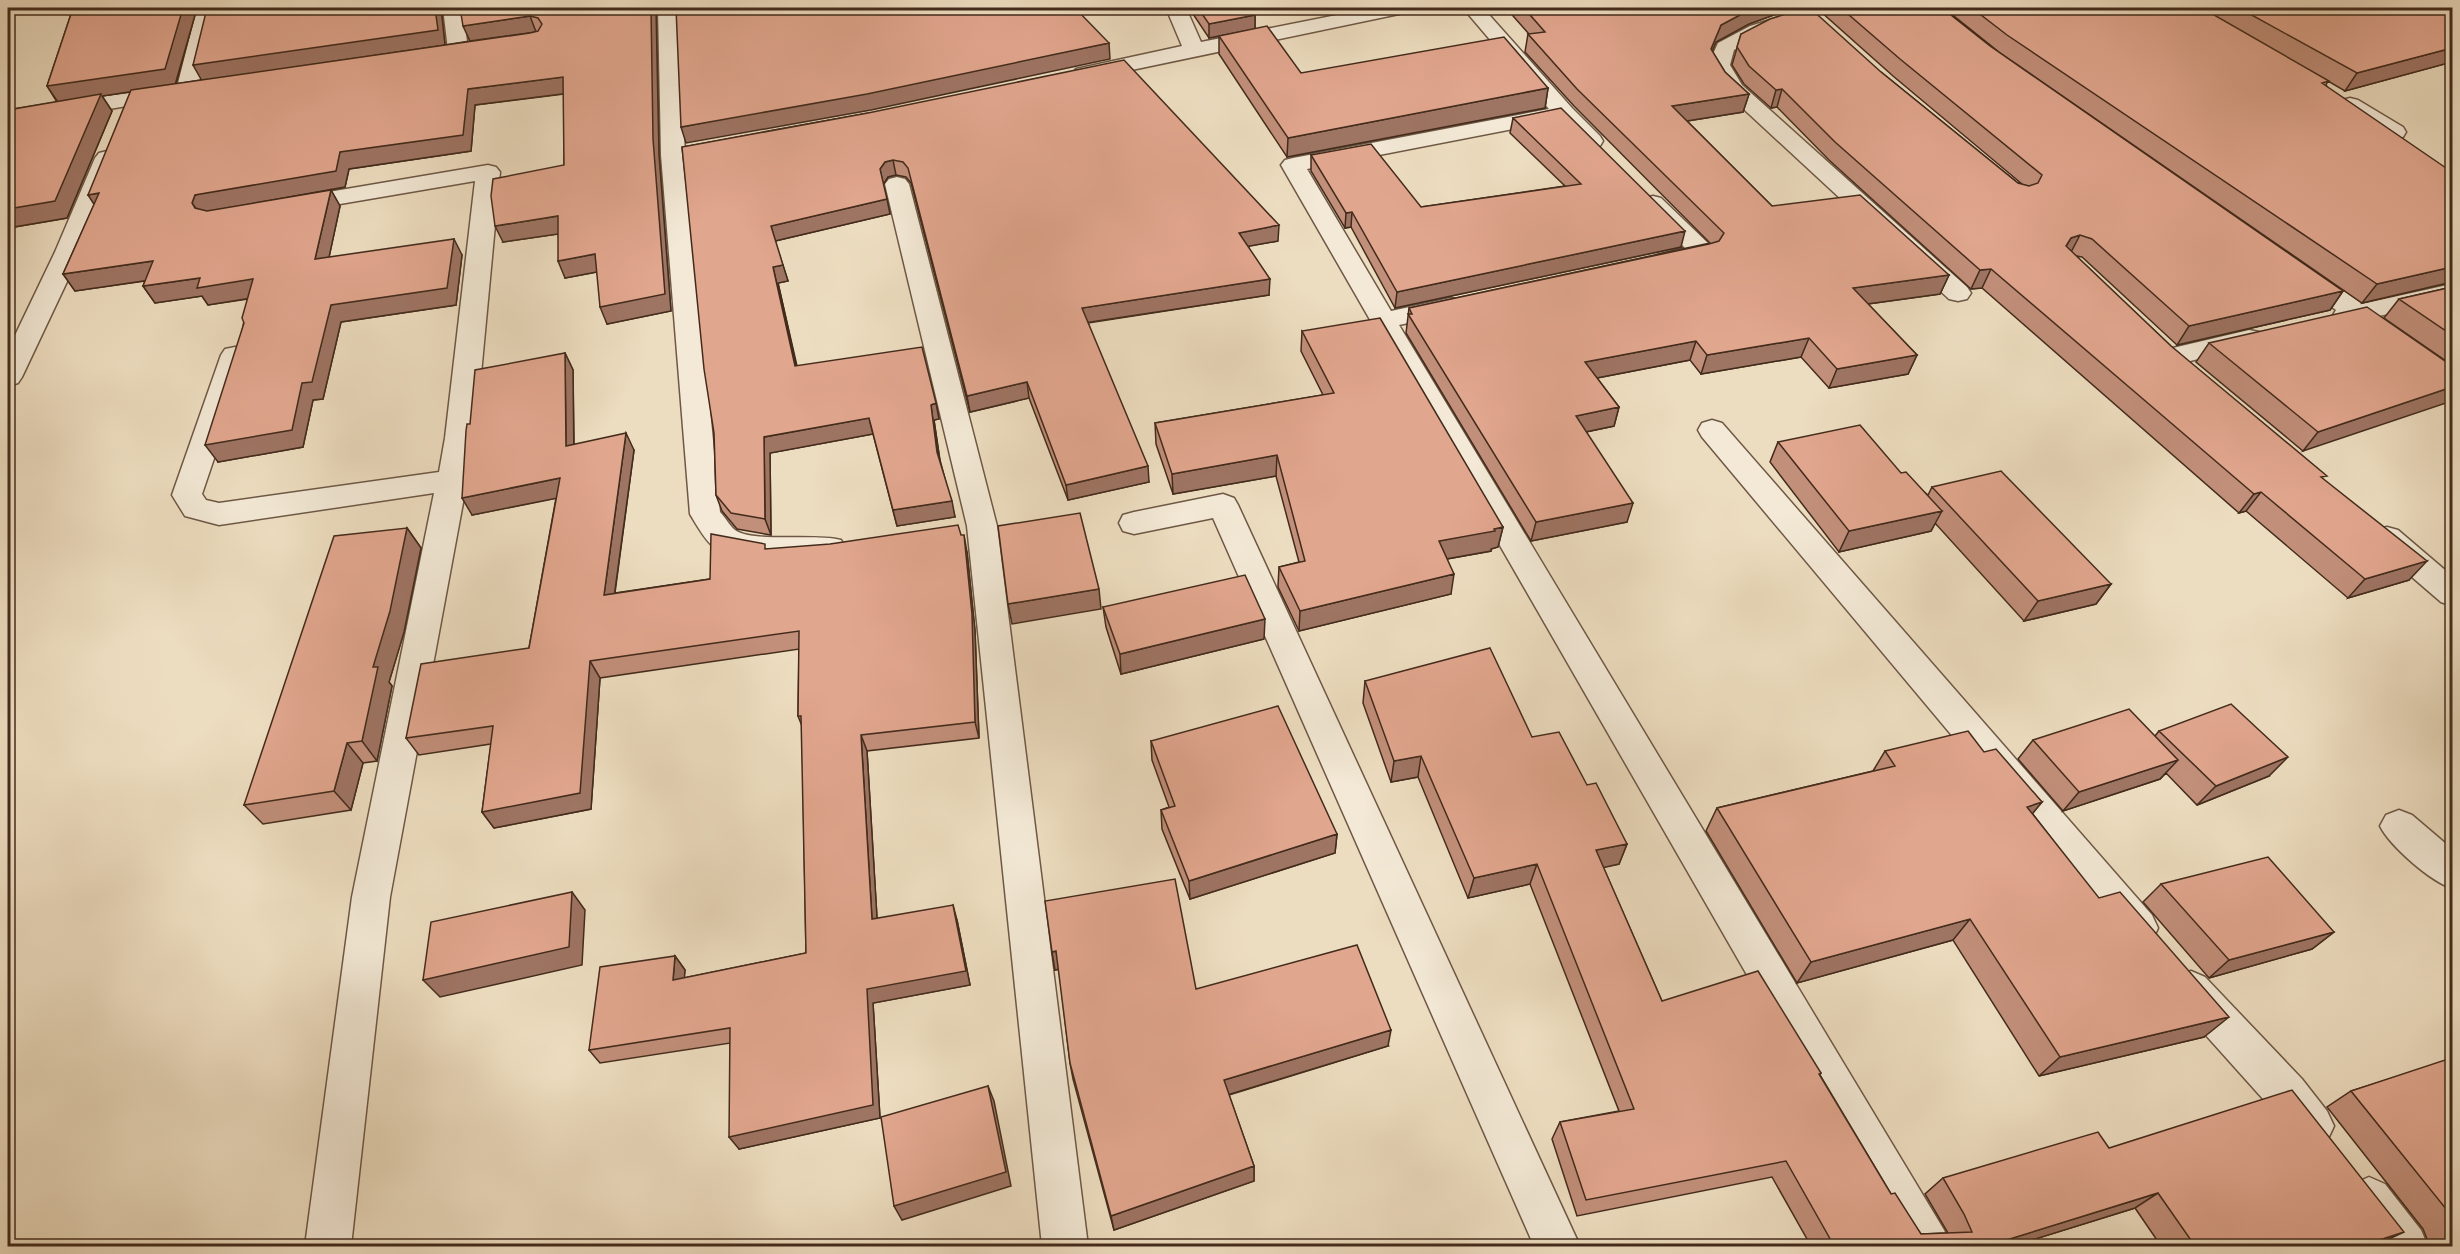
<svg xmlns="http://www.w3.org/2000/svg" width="2460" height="1254" font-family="'IM FELL French Canon',serif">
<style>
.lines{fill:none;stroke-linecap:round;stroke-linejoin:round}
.street-casing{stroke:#6e5845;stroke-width:3}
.street{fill:#f3e9d6;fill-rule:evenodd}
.wall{fill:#c28f7a;stroke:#432b1c;stroke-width:1.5}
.shaded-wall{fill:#9e7463;stroke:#432b1c;stroke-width:1.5}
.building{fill:#e1a68e;stroke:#432b1c;stroke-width:1.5}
</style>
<rect width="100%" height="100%" fill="#edddc0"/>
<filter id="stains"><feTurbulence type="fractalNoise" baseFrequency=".00333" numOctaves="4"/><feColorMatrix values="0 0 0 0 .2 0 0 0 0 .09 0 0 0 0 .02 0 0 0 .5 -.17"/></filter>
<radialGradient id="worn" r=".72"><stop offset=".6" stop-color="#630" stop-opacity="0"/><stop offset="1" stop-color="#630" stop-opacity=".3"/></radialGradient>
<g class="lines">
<g class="street-casing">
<path id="street" d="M197 8H217L197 92 194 97C179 100 159 104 144 101L141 96 144 91 177 87Z
M443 8H463L468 50 465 54 458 56 451 54 448 50Z
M658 8H678L685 155 720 512C725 517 729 525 735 530 752 543 816 533 841 540L846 548 841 556C819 563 735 561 715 548 706 542 696 524 690 514L661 155Z
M1166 8H1186L1201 42 1372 8H1409L1406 12 1399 14 1084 80 1076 79 1073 74 1076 69 1182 46Z
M1463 8H1483L1572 108 1600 136 1603 141 1600 146C1581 150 1571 132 1559 120L1307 169 1391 311 1451 298 1460 300 1464 306 1460 312 1399 325 1944 1230 1951 1246H1903L1281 165 1285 160 1293 158 1549 109Z
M1780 17 1787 19 1790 23 1787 27 1764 34 1734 50 1730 65 1742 85 1967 287 1971 293 1967 299 1958 301 1949 299 1722 89 1708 65 1718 43 1750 26Z
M131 92 139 94 142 99 139 104 8 126V112Z
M2350 98 2358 100 2403 127 2406 132 2403 137 2395 139 2387 137 2342 110 2339 105 2342 100Z
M107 151 115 153 119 158 81 252 22 377 18 383 8 386V350L55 252 95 158 99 153Z
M488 165 496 167 500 172 475 438 390 897 351 1246H305L352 897 434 493 219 525 185 516 172 495 221 355 225 349 235 347 245 349 249 355 202 494 206 500 219 503 439 472 445 438 475 181 293 212 284 210 281 205 284 200 293 198Z
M897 177 905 179 909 184 997 526 1088 1246H1042L967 526 885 184 889 179Z
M1653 196 1661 198 1712 247 1716 252 1712 257 1666 268 1657 265 1653 260 1657 255 1685 248 1641 203 1645 198Z
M2302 265 2311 268 2362 304 2452 284V300L2379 316 2452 367V389L2442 386 2353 322 2346 323 2337 321 2333 315 2336 310 2293 278 2289 273 2293 268Z
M2249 330 2259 332 2262 338 2259 344 2170 366 2160 363 2156 357 2160 351Z
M1712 420 1722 423 2152 915 2158 928 2152 941 2138 946 2124 941 1702 437 1698 430 1702 423Z
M1223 494 1234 498 1238 505 1580 1246H1534L1213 518 1134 534 1123 531 1119 523 1123 515 1134 512Z
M2387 527 2398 530 2452 576V606L2441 602 2376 546 2371 538 2376 530Z
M2399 810 2412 815 2452 849V888C2431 882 2390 846 2380 826L2386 815Z
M2191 971 2205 977 2302 1079 2327 1111 2334 1126 2327 1141 2312 1148 2297 1141 2272 1109 2177 1003 2171 990 2177 977Z
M2369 1177 2385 1184 2421 1230 2428 1246H2377L2353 1216 2346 1200 2353 1184Z"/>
</g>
<use href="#street" class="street"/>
</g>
<path class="wall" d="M73 8H197L176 84 201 80 207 8H441L445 45 470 41 460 8H656L659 155 671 311 607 324 597 272 565 278 558 234 503 242 564 165V94L475 105 471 151 349 169 345 187 302 195 331 190 340 206 329 257 462 255 456 305 341 322 323 399 313 400 303 447 218 462 248 299 208 305 202 296 155 303 143 286 145 281 75 291 63 274 94 205 131 92 102 96 112 111 67 218 8 228V110L57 102 47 86Z
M1189 8H1250L1255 15V28L1301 73 1548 88 1545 108 1287 157 1219 54V36L1209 38Z
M1506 8H1793L1749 24 1716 42 1712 51 1725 72 1749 94 1743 112 1687 121 1772 206 1949 275 1940 294 1868 304 1917 355 1908 374 1829 388 1801 357 1701 374 1690 360 1597 378 1619 407 1614 426 1586 432 1627 522 1531 541 1406 333 1409 308 1710 243 1574 106 1525 52 1528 34H1529Z
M1818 8H1942L1990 46 2343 291 2330 310 2177 345 2082 257 2076 256 2171 346 2324 480 2409 580 2348 598 2246 511 2239 513 1982 288 1971 289 1829 160 1777 107 1771 108 1744 84 1732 65 1741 34 1881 72 2018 183 2022 184 1893 76 1820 11Z
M1944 8H2448L2452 10V62L2345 91 2328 81 2326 85 2452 282 2362 303 1999 52Z
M868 113 1278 241 1248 246 1269 295 1088 323 1149 482 1068 500 1029 398 970 412 911 183 906 177 896 175 888 177 883 184 890 214 775 241 788 281 778 283 797 366 936 403 939 419 934 420 940 460 955 517 897 526 873 434 770 453 771 535 737 529 722 511 716 495 714 433 682 147Z
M1513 118 1681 247 1395 308 1351 227 1345 228 1311 171V155L1421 207 1565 186 1510 133Z
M2452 287V365L2384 318 2399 299Z
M1302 331 1503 527 1498 547 1491 549V551L1447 559 1451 594 1299 631 1278 587 1279 567 1299 562 1276 476 1173 494 1156 444 1155 423 1323 395 1301 351Z
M2209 343 2452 366 2303 451 2196 362Z
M565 353 573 370 574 444 634 450 615 593 710 579 767 549 967 552 975 631 979 738 867 751 877 918 957 920 970 985 873 1003 880 1118 739 1149 730 1043 600 1063 589 1050 675 956 685 970 684 978 806 953 802 726 798 716 799 649 600 678 591 809 494 828 482 812 491 744 419 755 406 738 529 648 556 498 472 515 470 424Z
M1778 442 1901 473 1928 495 1932 487 2111 584 2096 604 2024 621 1935 523 1931 531 1839 552 1770 462Z
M407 528 421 548 404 632 389 682 392 686 377 761 363 763 351 810 263 824 244 805Z
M1103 607 1264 639 1121 674 1106 627Z
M1365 681 1532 737 1587 785 1627 844 1619 864 1603 867 1662 1001 1821 1073 1820 1075 1891 1194 1921 1234 1948 1233 1925 1194 1943 1178 2109 1148 2374 1246H2161L2135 1208 2013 1246H1811L1772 1177 1577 1216 1552 1139 1560 1122 1619 1111 1530 884 1468 898 1418 777 1391 782 1363 703Z
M2159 731 2269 776 2197 805 2166 773 2160 779 2063 811 2018 759 2033 740 2155 736Z
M1151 741 1337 834 1335 853 1190 899 1162 829 1161 810 1169 807 1152 760Z
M1885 751 1984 752 2042 802 2032 813 2204 1037 2039 1076 1953 940 1797 983 1706 831 1717 808 1873 771Z
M2161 884 2334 932 2312 949 2209 978 2143 902Z
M1052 952 1196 989 1388 1046 1229 1095 1254 1166V1181L1114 1230 1073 1079 1070 1063 1059 969 1055 970Z
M2452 1059V1246H2423L2429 1244 2423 1229 2327 1107 2351 1091Z"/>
<path class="shaded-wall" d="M183 8H197L175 85 102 96 112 111 67 218 8 228V209L58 102 47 86Z
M435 8H441L445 45 202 81 193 65Z
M651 8H656L659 155 671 311 607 324 600 307Z
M1753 8H1793L1749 24 1716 42 1706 66 1711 49 1721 25Z
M1255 15V29L1209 38V24Z
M530 16 536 32 470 41 463 26Z
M1109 43 1110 59 871 110 686 143 681 127Z
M2452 48V62L2345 91 2357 73Z
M563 77 570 93 475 105 471 151 349 169 345 187 206 212 203 219 192 203 195 195 340 152 468 89Z
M1548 88 1545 108 1287 157 1288 138Z
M1782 89 1777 107 1771 108 1776 90Z
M1749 94 1743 112 1668 124 1672 106Z
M893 160 896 175 888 177 883 185 880 169 885 162Z
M331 190 340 206 325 276 315 259Z
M99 193V212L88 195Z
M887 199 890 214 775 241 771 226Z
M1352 212 1351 227 1345 228 1346 213Z
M558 216 565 233 503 242 495 226Z
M1279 225 1278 241 1239 248V233Z
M1685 231 1681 247 1395 308 1397 292Z
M2080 235 2070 254 2066 246 2071 238Z
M454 239 462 255 456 305 341 322 323 399 313 400 303 447 218 462 205 445 302 383 331 305Z
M595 254 602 271 565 278 558 261Z
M153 261 164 278 75 291 63 274Z
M783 265 788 281 778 283 800 382 795 366 773 267Z
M2452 267V282L2362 303 2377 284Z
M1991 269 1982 288 1971 289 1980 270Z
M1949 275 1940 294 1845 307 1853 288Z
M200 278 253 279 264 296 208 305 202 296 155 303 143 286Z
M1270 279 1269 295 1084 323 1082 308Z
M2343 291 2330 310 2177 345 2189 326Z
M1809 338 1801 357 1701 374 1707 355Z
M1696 341 1690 360 1581 381 1585 362Z
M565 353 573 370 574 463 566 446Z
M1917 355 1908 374 1829 388 1837 369Z
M1027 382 1029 398 970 412 967 396Z
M2452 387V401L2303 451 2318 432Z
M936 403 939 419 934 420 941 468 937 452 931 405Z
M1619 407 1614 426 1571 435 1576 416Z
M869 418 873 434 770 453 771 535 765 519 764 437Z
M626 433 634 450 612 612 604 595Z
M1277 455 1276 476 1173 494 1172 474Z
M1148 466 1149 482 1068 500 1066 485Z
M560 478 568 496 472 515 462 498Z
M2261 492 2246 511 2239 513 2254 494Z
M952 501 955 517 897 526 893 510Z
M1633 503 1627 522 1531 541 1536 522Z
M1942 511 1931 531 1839 552 1849 531Z
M1503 527 1498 547 1491 549V551L1435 561 1439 541Z
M407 528 421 548 404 632 389 682 392 686 377 761 362 741 373 667Z
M964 535 967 552 975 631 979 738 975 722Z
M2427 561 2409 580 2348 598 2365 579Z
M1454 574 1451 594 1299 631 1300 611Z
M2111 584 2096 604 2024 621 2038 601Z
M1099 589 1101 609 1012 624 1008 604Z
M1265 619 1264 639 1121 674 1120 654Z
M590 661 600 678 591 809 494 828 482 812Z
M861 735 867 751 878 934 872 919Z
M347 743 363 763 351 810 334 791Z
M1421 756 1418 777 1391 782 1394 761Z
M2288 757 2269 776 2197 805 2216 786Z
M2178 760 2160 779 2063 811 2079 792Z
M2042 802 2024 824 2027 807Z
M1337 834 1335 853 1190 899 1189 881Z
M1627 844 1619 864 1589 871 1596 850Z
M1537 864 1530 884 1468 898 1474 878Z
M572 892 585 910 582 965 440 997 423 980Z
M953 905 957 920 970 985 873 1003 880 1118 739 1149 729 1137 867 989Z
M1970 919 1953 940 1797 983 1811 962Z
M2334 932 2312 949 2209 978 2229 960Z
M1056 951 1060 969 1055 970 1052 952Z
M675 956 685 970 683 995 673 980Z
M2229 1017 2204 1037 2039 1076 2060 1057Z
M1391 1030 1388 1046 1224 1096V1080Z
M988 1086 994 1101 1011 1186 902 1220 894 1206Z
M1254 1166V1181L1114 1230 1111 1216Z
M2158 1193 2135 1208 2013 1246H1987Z
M2404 1232 2374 1246H2361Z"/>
<path class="building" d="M73 8H183L165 69 47 86Z
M207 8H435L438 30 193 65Z
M460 8H651L653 139 665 294 600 307 595 254 558 261V216L495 226 491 196 493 179 564 165 563 77 468 89 463 135 340 152 336 171 195 195 192 203 195 208 207 211 331 190 315 259 454 239 447 288 331 305 312 382 302 383 292 430 205 445 244 323 242 318 253 279 197 288 200 278 143 286 153 261 63 274 99 193 88 195 131 90 530 33 538 31 542 24 538 18 530 16 463 26Z
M676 8H1075L1109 43 867 94 681 127Z
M1198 8H1250L1255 15 1209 24Z
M1524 8H1753L1721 25 1711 49 1725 72 1749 94 1672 106 1772 206 1860 195 1949 275 1853 288 1917 355 1837 369 1809 338 1707 355 1696 341 1585 362 1619 407 1576 416 1633 503 1536 522 1408 314H1412L1409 308 1709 244 1719 241 1724 233 1577 89 1528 34 1545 32Z
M1805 8H1810L1881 72 2018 183 2029 186 2038 183 2042 175 1900 59 1841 8H1942L1990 46 2343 291 2189 326 2092 239 2080 235 2071 238 2066 246 2171 346 2327 476 2321 477 2427 561 2365 579 2261 492 2254 494 1991 269 1980 270 1835 142 1782 89 1776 90 1749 66 1737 47 1741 34 1770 19Z
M1972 8H2202L2329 81 2322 83 2449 170 2452 169V267L2377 284 2007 35Z
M2239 8H2448L2452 10V48L2357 73Z
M1267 26 1301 73 1504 37 1548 88 1288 138 1219 36Z
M1124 60 1279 225 1239 233 1270 279 1082 308 1148 466 1066 485 1027 382 967 396 908 168 903 162 893 160 885 162 880 169 887 199 771 226 783 265 773 267 795 366 922 347 936 403 931 405 937 452 952 501 893 510 869 418 764 437 765 519 731 513 716 495 714 433 704 369 682 147 868 113Z
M101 94 55 201 8 209V110Z
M1561 108 1685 231 1397 292 1352 212 1346 213 1311 155 1371 144 1421 207 1581 184 1513 118Z
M2452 287V335L2399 299Z
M2367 307 2452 366V387L2318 432 2209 343Z
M1380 318 1503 527 1494 529 1495 531 1439 541 1454 574 1300 611 1279 567 1305 561 1277 455 1172 474 1155 423 1334 393 1302 331Z
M565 353 566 446 626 433 604 595 710 579 711 534 765 544V549L830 544 958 525 961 535H964L972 614 975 722 861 735 872 919 953 905 966 971 867 989 873 1105 729 1137 730 1028 589 1050 600 967 675 956 673 980 806 953 801 716H798L799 631 590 661 580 793 482 812 493 726 406 738 421 664 529 648 560 478 462 498 466 431 467 424H470L475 370Z
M1860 425 1901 473 1906 472 1942 511 1849 531 1778 442Z
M2001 471 2111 584 2038 601 1932 487Z
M1080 513 1099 589 1008 604 998 526Z
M407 528 390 611 373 667H378L362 741 347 743 334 791 244 805 334 536Z
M1245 575 1265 619 1120 654 1103 607Z
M1490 648 1532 737 1559 732 1587 785 1596 783 1627 844 1596 850 1662 1001 1758 971 1821 1073 1819 1074 1891 1194 1895 1193 1921 1234 1972 1232 1964 1214 1943 1178 2098 1132 2109 1148 2292 1090 2404 1232 2361 1246H2195L2158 1193 1987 1246H1824L1833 1244 1786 1161 1586 1200 1560 1122 1634 1109 1537 864 1474 878 1421 756 1394 761 1365 681Z
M2231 704 2288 757 2216 786 2159 731Z
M1278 706 1337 834 1189 881 1161 810 1175 806 1151 741Z
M2129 709 2178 760 2079 792 2033 740Z
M1968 731 1984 752 1996 749 2042 802 2027 807 2099 898 2120 892 2229 1017 2060 1057 1970 919 1811 962 1717 808 1895 766 1885 751Z
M2268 857 2334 932 2229 960 2161 884Z
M1175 879 1196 989 1357 945 1391 1030 1224 1080 1254 1166 1111 1216 1070 1063 1056 951 1052 952 1045 901Z
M572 892 569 947 423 980 431 922Z
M2451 1058 2452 1059V1218L2451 1215 2351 1091Z
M988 1086 1006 1172 894 1206 881 1117Z
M2452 1234V1242L2447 1235Z"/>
<rect width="2460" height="1254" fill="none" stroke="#edddc0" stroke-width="30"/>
<rect x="9" y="9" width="2442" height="1236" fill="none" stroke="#432b1c" stroke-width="3"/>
<rect x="15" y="15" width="2430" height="1224" fill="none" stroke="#432b1c" stroke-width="1.5"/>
<rect width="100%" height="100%" filter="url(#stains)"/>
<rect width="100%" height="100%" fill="url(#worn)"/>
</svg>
